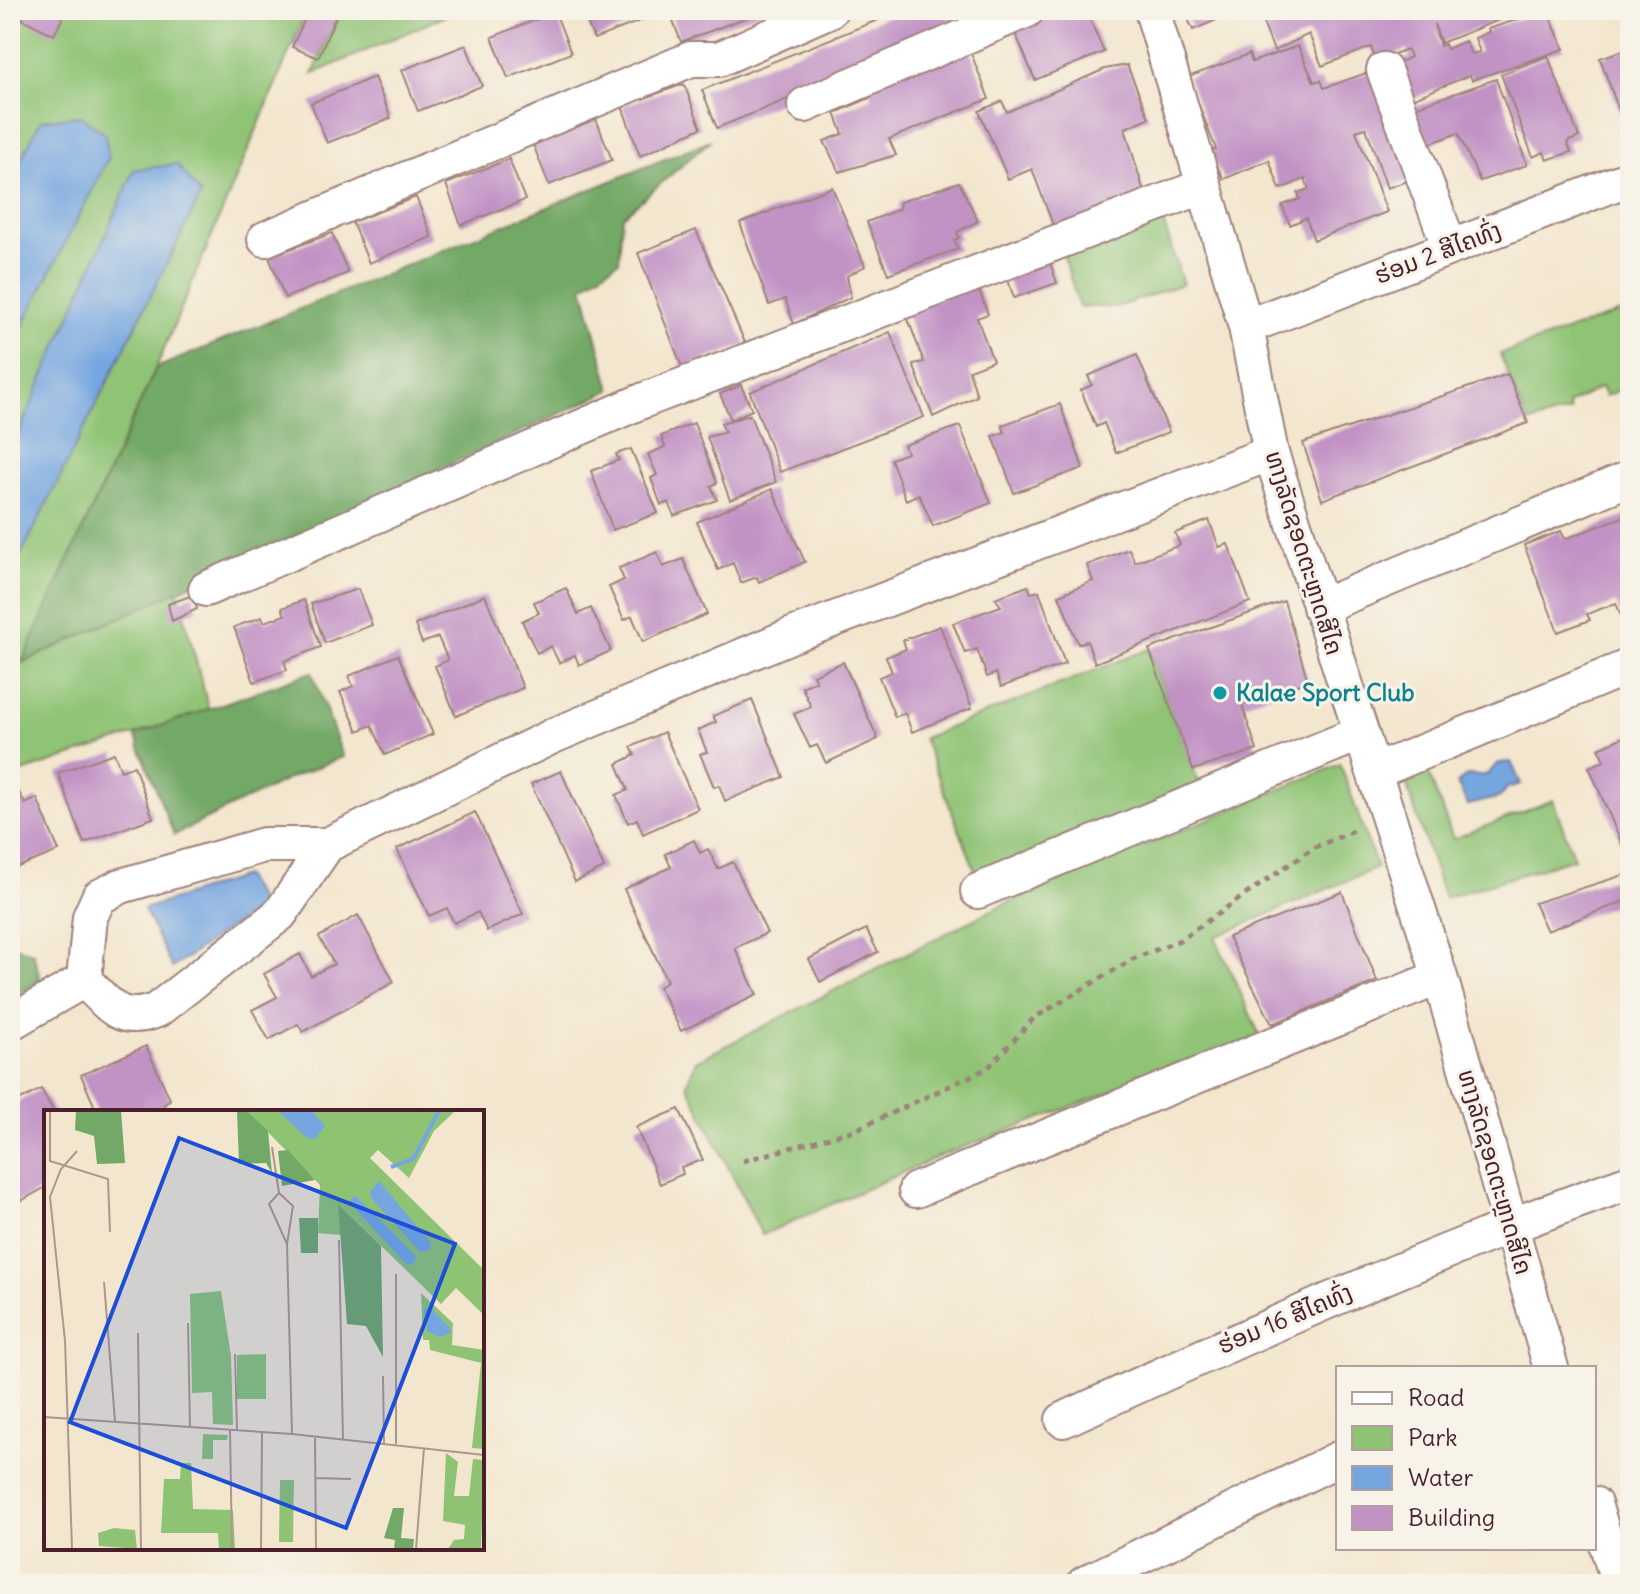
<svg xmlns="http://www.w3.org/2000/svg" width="1640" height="1594" font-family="Delius,'Noto Sans Lao',sans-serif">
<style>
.green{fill:#8fc374;stroke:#6c7150;stroke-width:2}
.forest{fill:#73a966;stroke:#5e6448;stroke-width:2}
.water{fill:#75a6e0;stroke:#606286;stroke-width:2}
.building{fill:#c193c5}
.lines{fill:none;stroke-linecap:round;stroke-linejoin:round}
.street-casing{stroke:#9e827c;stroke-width:38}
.path{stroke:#9e827c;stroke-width:5;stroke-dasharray:6 6;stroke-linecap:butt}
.street{stroke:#fff;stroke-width:34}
.culture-dot{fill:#0f9aa8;stroke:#f7f3e8;stroke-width:3}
.labels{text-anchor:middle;stroke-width:6;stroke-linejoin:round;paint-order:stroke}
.street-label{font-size:24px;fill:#4a1f2b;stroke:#f7f3e8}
.culture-label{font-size:24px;font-weight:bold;fill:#0d838f;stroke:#f7f3e8;text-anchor:start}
.inset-river{fill:none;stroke:#75a6e0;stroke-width:4}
.inset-road{fill:none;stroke:#af968d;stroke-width:2}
.view{fill:#1d4ed8;fill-opacity:0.15;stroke:#1d4ed8;stroke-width:4}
.inset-edge{fill:none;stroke:#4a1f2b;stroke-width:4}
</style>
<rect width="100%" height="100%" fill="#f7f3e8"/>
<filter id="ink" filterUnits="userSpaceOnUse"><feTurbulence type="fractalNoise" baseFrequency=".0125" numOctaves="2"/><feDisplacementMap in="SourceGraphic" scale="16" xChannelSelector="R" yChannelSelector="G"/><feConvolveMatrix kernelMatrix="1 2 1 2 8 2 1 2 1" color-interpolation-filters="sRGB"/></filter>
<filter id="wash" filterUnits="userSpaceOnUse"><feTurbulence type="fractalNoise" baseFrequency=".006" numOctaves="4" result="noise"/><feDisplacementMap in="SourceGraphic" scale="32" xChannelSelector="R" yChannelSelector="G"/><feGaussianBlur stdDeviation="1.8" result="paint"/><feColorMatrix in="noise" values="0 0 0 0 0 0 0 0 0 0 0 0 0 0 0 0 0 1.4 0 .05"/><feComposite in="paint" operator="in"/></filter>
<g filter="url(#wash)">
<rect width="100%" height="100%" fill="#f3e6ce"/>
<path class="green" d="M10 10H307L156 368 23 661 177 589 209 710 10 776Z
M339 10H458L313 74Z
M1161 215 1183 284 1117 307H1079L1064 256Z
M1630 309V386L1605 396 1601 387 1568 404 1570 411 1528 423 1500 354Z
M1149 649 1203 794 979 880 923 738Z
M1340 764 1377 868 1215 937 1260 1036 940 1156 762 1235 687 1084 696 1061 998 907Z
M1427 769 1453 839 1553 800 1574 858 1444 898 1403 774Z"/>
<path class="forest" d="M711 140 622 217 619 261 583 286 611 390 22 663 156 368Z
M312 672 343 757 290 778 174 835 135 735Z
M10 944 33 953 41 980 10 1001Z"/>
<path class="water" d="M81 116 105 134 109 157 10 351V181L41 120Z
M177 164 201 195 10 577V453L134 170Z
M1511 762 1521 784 1507 788 1500 797 1468 805 1457 783 1468 775H1486L1499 763Z
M244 876 262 905 172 968 144 909Z"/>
<g id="blocks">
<path class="building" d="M26 10H67L54 35 22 19Z
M309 10H339L318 58 292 47Z
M582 10H656L658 14 594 39Z
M669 10H766L681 42Z
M903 10H946L954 31 717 128 702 90Z
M1039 10H1086L1104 52 1035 80 1010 20Z
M1184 10H1240L1193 30Z
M1258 10H1410L1411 15 1429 10 1432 18 1452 10H1524L1441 43 1434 24 1440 46 1445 44 1447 49 1465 41 1471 54 1480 52 1475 38 1489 32 1488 29 1547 10 1564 49 1472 80 1470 75 1412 99 1398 63 1410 57 1407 49 1376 61 1371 47 1322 66 1309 34 1274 51Z
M555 12 571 53 508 78 492 37Z
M967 43 989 99 889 139 896 155 839 172 824 141 843 134 835 113 872 97 866 83Z
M466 45 482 86 418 111 402 70Z
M1298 46 1314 82 1321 80 1324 88 1372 71 1414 179 1387 188 1366 128 1356 131 1387 212 1314 240 1306 218 1290 225 1282 205 1300 199 1298 193 1309 189 1305 179 1280 189 1269 160 1224 179 1209 151 1216 149 1188 77 1249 54 1252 62Z
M1630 48V132L1627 133 1600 58Z
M1548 56 1579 137 1567 142 1571 152 1547 160 1544 152 1533 157 1501 74Z
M1127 65 1149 118 1125 128 1146 199 1056 233 1032 169 1008 179 979 111 1002 101 1007 112 1105 69Z
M374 77 391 118 327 143 311 103Z
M1496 79 1527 165 1480 181 1458 133 1419 148 1406 110Z
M684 84 701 128 640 156 622 106Z
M596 119 612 160 549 185 533 144Z
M509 159 525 200 461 225 446 184Z
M959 182 978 221 957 232 959 238 954 240 958 249 888 274 867 222 899 209 900 202Z
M832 187 865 266 847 276 851 297 794 324 785 299 769 305 740 223Z
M416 197 432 237 369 263 352 222Z
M696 230 746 345 682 367 638 253Z
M332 233 348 273 285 298 269 257Z
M1048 257 1057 283 1014 298 1005 271Z
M977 285 988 314 977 318 993 361 969 370 977 396 933 417 913 364 924 362 905 311Z
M890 332 924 417 780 472 750 392Z
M1137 355 1169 432 1116 453 1104 423 1096 427 1081 390 1092 385 1088 376Z
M1508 374 1528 423 1322 500 1303 443Z
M741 385 752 410 731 420 720 394Z
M1060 404 1083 468 1014 493 993 436 1005 432 1002 425Z
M750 415 776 482 730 500 707 437 725 432 721 423Z
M694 423 717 483 711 486 717 500 674 516 669 502 661 505 651 478 657 475 648 454 665 447 661 436Z
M960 426 991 503 933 526 919 494 906 500 891 459 907 453 904 445Z
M631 449 658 513 613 530 591 471 619 460 616 454Z
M772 489 805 562 759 582 757 577 741 583 733 563 718 570 697 522Z
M1628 515 1630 618 1623 621 1616 603 1587 614 1590 620 1558 632 1524 545 1561 531 1565 539Z
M1209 520 1219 547 1228 544 1250 602 1095 663 1087 641 1078 644 1059 595 1093 581 1087 565 1129 549 1135 562 1180 545 1175 533Z
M657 552 663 567 683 559 707 614 643 642 632 616 624 620 609 587 624 580 619 568Z
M1028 586 1031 593 1039 591 1065 664 1001 687 996 673 987 677 977 649 965 653 953 623 1001 606 995 598Z
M566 588 578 614 591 608 611 651 579 665 575 655 559 663 551 646 537 653 522 621 539 613 534 602Z
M358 589 372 625 325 643 311 604Z
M193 595 197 609 172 621 168 604Z
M485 595 523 688 456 716 435 666 448 660 438 637 422 643 415 625Z
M304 600 321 647 284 661 287 670 254 682 234 627 262 617 264 622 285 615 282 608Z
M1284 601 1308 681 1242 705 1257 750 1193 770 1149 649Z
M940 626 972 708 912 732 905 713 895 717 879 677 892 672 886 657 906 649 903 640Z
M398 655 433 734 385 755 372 725 358 731 340 692 353 686 349 676Z
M843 662 878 739 826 763 817 745 810 748 794 714 811 707 802 687 816 681 813 675Z
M752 700 784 777 725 801 719 785 714 787 700 754 707 752 698 730 716 722 713 716Z
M664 732 698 809 643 834 637 819 628 823 616 795 628 790 617 764 635 755 631 747Z
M1630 734V863L1589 767 1604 761 1599 748Z
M114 753 121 771 134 766 153 818 84 843 58 773Z
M561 771 604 868 575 882 531 784Z
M18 790 25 804 37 798 59 851 10 870V793Z
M475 812 523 914 487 931 478 912 454 923 447 908 429 916 397 849Z
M694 840 700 853 708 849 718 869 733 862 767 933 735 948 757 995 681 1031 659 987 667 981 624 889 671 867 665 854Z
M1627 874 1630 899 1547 931 1534 903Z
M1342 892 1377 981 1272 1024 1228 937Z
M358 915 394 982 303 1032 298 1024 269 1040 252 1010 277 997 264 974 300 954 311 976 334 964 319 937Z
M866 929 878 952 820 982 809 959Z
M146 1046 170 1099 163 1106 165 1112H97L81 1075Z
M41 1089 54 1112H46V1187L10 1207V1099L13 1097 15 1103Z
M679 1109 703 1160 681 1167 683 1174 660 1184 636 1127Z"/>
</g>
</g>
<g filter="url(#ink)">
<use href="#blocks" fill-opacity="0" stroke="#9e827c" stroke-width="2"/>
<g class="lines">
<g class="street-casing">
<path id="street" d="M1152 10 1246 327 1271 453 1440 977 1551 1368
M1384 70 1450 248
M805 105 1027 10
M265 239 691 59H719L830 10
M1246 327 1630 178
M206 589 642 401 1204 186
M1320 607 1630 478
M1374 772 1630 666
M327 845 280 914 157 1010C119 1025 110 1005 84 980L90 917 99 897 121 886 264 845H327L553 736 790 636 1271 453
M978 891 1361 733
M10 1023 84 980
M916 1190 1440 977
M1063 1420C1250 1334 1436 1250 1630 1182
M1594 1504 1619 1584
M1084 1584 1338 1459"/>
</g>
<path class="path" d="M743 1161 855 1130 988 1068 1034 1018 1133 959 1180 940 1313 848 1358 829"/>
<use href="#street" class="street"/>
</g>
</g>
<circle class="culture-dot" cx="1220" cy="693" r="8"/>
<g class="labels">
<g class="street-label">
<text transform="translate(1438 253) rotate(-21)" y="8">ຮ່ອມ 2 ສີໄຄທົ່ງ</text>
<text transform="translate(1304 553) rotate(73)" y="8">ທາງລັດຊອດຕະຫຼາດສີໄຄ</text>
<text transform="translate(1495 1172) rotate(74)" y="8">ທາງລັດຊອດຕະຫຼາດສີໄຄ</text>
<text transform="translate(1285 1319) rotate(-23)" y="8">ຮ່ອມ 16 ສີໄຄທົ່ງ</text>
</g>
<g class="culture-label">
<text x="1236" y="701">Kalae Sport Club</text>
</g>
</g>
<g transform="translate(44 1110)">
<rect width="440" height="440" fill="#f3e6ce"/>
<path d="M203 1H411L390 21 365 68 334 40 326 48 440 160V205L412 178 397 194 295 95 297 125 274 123 276 75ZM177 181 187 246 189 315 169 314 168 282 148 283 146 184ZM377 183 409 213 408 235 440 240V339L428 338 437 253 386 240 385 230H379ZM222 244V289H193V245ZM159 324 184 325 183 330H169V349H158ZM402 343 414 352 410 386H425L429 349 440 350 437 439H404L410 430 420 429 421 415 399 411ZM137 353H147L149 399 189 400 191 439H175L174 423H117L120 369H136ZM236 370H250L249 432H235ZM70 418 91 420 93 439 55 436 54 423Z" fill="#8fc374"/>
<path d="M32 1H77L81 53 53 54 50 26 31 20ZM193 1H203L224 21 228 63 222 53 195 54ZM244 40 271 70 238 76 234 41ZM294 94 337 136 339 247 322 216 303 214ZM255 108H274V143H257ZM349 398H360L357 428 370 429 369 439H350L351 430 340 428Z" fill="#73a966"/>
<path d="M234 1H268L281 16 271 29 263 28ZM335 71 387 133 385 140 376 142 328 89 326 82ZM311 85 372 146 370 153 363 155 305 92ZM387 198 406 218 407 223 395 227 383 221 380 199Z" fill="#75a6e0"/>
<path class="inset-river" d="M347 57 369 49 395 1"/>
<path class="inset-road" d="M6 1V51L64 69 66 122M228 37 235 83M295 130 299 330M243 134 225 94 235 83 249 96 243 134 248 324M352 164V334M60 172 71 311M144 213 146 318M94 223 97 439M191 244 193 321M339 266 340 333M0 307 248 324 440 345M186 320 188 439M271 328 272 439M271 368 307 369M28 439 21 231 6 87 17 59 33 41M217 439 218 322M372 439 380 338"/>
<path class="view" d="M135 28 411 134 302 418 26 312Z"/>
<rect width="440" height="440" class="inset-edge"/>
</g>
<rect width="1640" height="1594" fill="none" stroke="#f7f3e8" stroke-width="40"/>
<rect x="1336" y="1366" width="260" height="184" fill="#f7f3e8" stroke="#b29e9c" stroke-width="2"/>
<rect x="1352" y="1392" width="40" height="12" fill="#ffffff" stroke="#b29e9c" stroke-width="2"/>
<text x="1408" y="1406" font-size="24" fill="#4a1f2b">Road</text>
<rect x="1352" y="1426" width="40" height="24" fill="#8fc374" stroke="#b29e9c" stroke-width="2"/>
<text x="1408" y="1446" font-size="24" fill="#4a1f2b">Park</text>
<rect x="1352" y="1466" width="40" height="24" fill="#75a6e0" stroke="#b29e9c" stroke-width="2"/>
<text x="1408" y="1486" font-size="24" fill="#4a1f2b">Water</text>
<rect x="1352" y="1506" width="40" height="24" fill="#c193c5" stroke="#b29e9c" stroke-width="2"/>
<text x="1408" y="1526" font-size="24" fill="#4a1f2b">Building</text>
</svg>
